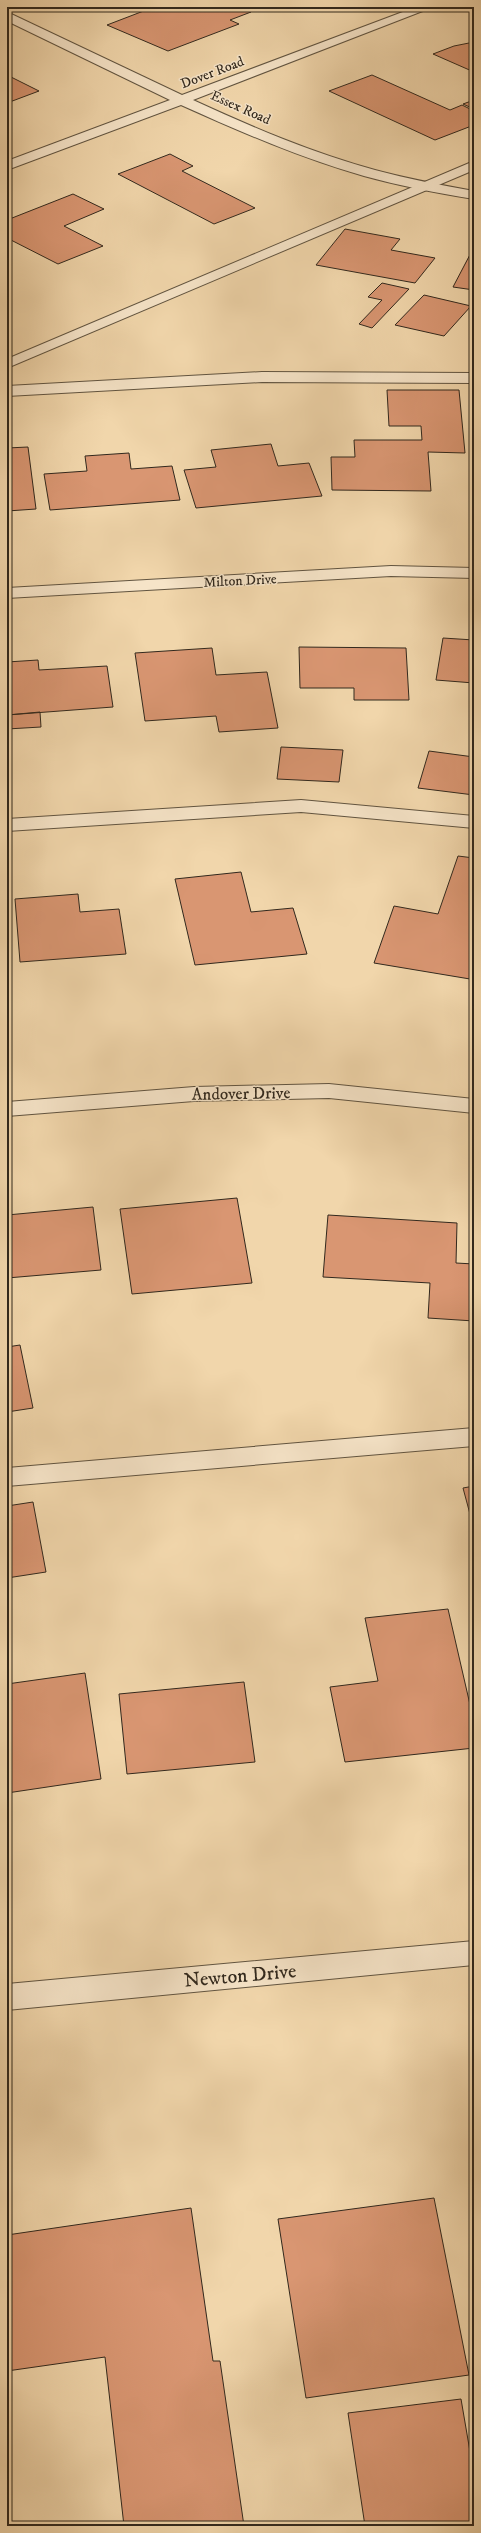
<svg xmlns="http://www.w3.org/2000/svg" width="481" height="2533" font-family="'IM FELL DW Pica',serif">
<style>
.building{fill:#d99672;stroke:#31281d}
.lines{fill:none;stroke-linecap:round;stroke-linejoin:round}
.service-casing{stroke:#615440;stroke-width:2}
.minor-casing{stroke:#615440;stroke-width:2}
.service{fill:#f6e4c8;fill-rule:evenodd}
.minor{fill:#f6e4c8;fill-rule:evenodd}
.labels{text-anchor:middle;stroke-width:3;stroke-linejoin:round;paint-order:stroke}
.far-street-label{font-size:14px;fill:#31281d;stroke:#f6e4c8}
.street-label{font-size:17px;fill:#31281d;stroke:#f6e4c8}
.near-street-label{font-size:20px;fill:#31281d;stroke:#f6e4c8}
</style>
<rect width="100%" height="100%" fill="#f1d6ab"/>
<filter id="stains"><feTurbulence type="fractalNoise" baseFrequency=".005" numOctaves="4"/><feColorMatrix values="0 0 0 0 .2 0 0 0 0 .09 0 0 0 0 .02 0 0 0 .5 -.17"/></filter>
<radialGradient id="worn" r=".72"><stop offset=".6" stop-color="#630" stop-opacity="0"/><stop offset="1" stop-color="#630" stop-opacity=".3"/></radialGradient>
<path class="building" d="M154 7 179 9 239 7 251 12 230 20 239 24 168 51 107 25Z
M474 42V72L433 54 454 46Z
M7 75 39 91 7 103Z
M372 75 450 110 462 105 474 111V125L435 140 329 91Z
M474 100V109L463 104Z
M170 154 193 166 182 171 255 208 214 224 118 174Z
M73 194 104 209 64 226 103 246 58 264 7 238V220Z
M345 229 400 239 391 250 435 258 415 283 316 265Z
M474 247V290L453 287Z
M382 283 409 289 372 328 359 324 382 300 368 297Z
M424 295 471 306 444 336 395 325Z
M387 390H459L465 453 428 452 431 491 332 490 331 457H355L354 440H422L421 426H389Z
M271 444 278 466 309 463 322 496 196 508 184 470 216 467 211 450Z
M28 447 36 509 7 511V448Z
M129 453 131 469 172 466 180 500 50 510 44 474 87 471 85 456Z
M474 465V491L470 490Z
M443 638 474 640V683L436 680Z
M299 647 406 648 409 700H354V688H300Z
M212 648 216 675 267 672 278 728 219 732 216 716 145 721 135 653Z
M38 660 39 670 107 666 113 707 7 715V662Z
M40 712 41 727 7 729V715Z
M281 747 343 750 339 782 277 779Z
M429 751 474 757V795L418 788Z
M458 856 474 858V969L470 979 374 963 394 906 438 914Z
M241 872 251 912 293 908 307 954 195 965 175 879Z
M78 894 80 912 119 909 126 954 20 962 15 899Z
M237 1198 252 1283 132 1294 120 1209Z
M93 1207 101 1270 7 1278V1215Z
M328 1215 457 1223 456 1263 474 1264V1321L428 1318 430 1283 323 1277Z
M20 1345 33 1408 7 1412V1347Z
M474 1486V1529L463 1488Z
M33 1502 46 1572 7 1578V1506Z
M448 1609 474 1722V1748L345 1762 330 1687 378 1681 365 1618Z
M85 1673 101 1779 7 1793V1684Z
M244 1682 255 1762 127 1774 119 1694Z
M434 2198 469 2375 306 2398 278 2219Z
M191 2208 213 2361H220L244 2526H124L105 2357 7 2371V2235Z
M461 2399 474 2475V2526H365L348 2413Z"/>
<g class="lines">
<g class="service-casing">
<path id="service" d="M474 161V170L7 368V359Z
M262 372 474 373V383L262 382 7 396V386Z
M301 800 474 816V828L301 812 7 831V819Z
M474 1428V1446L7 1486V1468Z"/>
</g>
<g class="minor-casing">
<path id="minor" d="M416 7H433L193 100C252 127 312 153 375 170 408 179 441 185 474 191V199C437 193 400 186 364 176 301 158 241 132 181 105L7 170V161L170 100 7 21V12L182 95Z
M391 566 474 568V578L391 576 7 598V588Z
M329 1084 474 1099V1113L329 1098 194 1101 7 1116V1102L194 1087Z
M474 1941V1965L7 2010V1984Z"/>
</g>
<use href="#service" class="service"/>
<use href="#minor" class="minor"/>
</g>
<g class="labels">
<g class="far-street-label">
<text transform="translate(212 72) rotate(-21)" y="5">Dover Road</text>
<text transform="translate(241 107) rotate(24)" y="5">Essex Road</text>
<text transform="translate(240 580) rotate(-3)" y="5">Milton Drive</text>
</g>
<g class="street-label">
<text transform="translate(241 1093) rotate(-1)" y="6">Andover Drive</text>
</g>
<g class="near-street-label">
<text transform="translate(240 1975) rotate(-5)" y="7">Newton Drive</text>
</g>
</g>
<rect width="481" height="2533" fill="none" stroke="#f1d6ab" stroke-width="24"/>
<rect x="8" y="8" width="465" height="2517" fill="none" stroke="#31281d" stroke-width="2"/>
<rect x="12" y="12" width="457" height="2509" fill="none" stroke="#31281d"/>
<rect width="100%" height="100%" filter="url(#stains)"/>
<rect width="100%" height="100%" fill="url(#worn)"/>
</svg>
